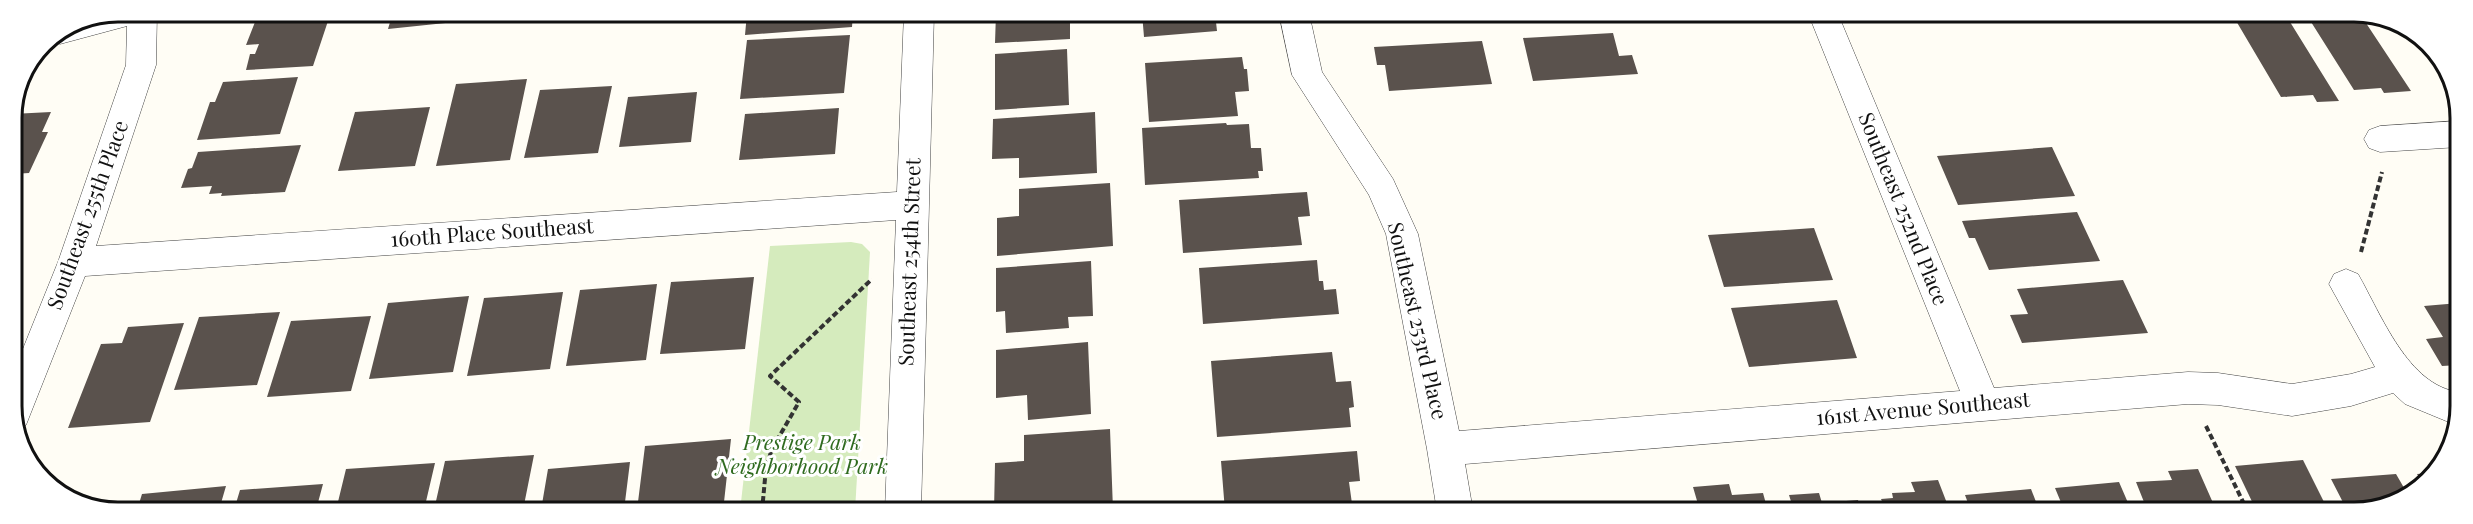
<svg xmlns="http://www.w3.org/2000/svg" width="2473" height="524" font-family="'Playfair Display',serif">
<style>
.green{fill:#d5ebbd}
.building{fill:#5a524d}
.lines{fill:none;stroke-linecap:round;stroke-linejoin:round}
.minor-casing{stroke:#444;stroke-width:1}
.path{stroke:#333;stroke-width:4;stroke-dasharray:6 3;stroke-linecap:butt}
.minor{fill:#fff;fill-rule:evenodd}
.labels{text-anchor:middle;stroke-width:6;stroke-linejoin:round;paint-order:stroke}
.street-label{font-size:21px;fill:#111;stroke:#fff}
.park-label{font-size:21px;font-style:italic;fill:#2f6b1f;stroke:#fff}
.rim{fill:none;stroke:#111;stroke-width:3}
</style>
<rect width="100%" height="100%" fill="#fffdf5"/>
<path class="green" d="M851 242 862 244 870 252 855 511H740L770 246Z"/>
<path class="building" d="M331 12 313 66 246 70 250 54H255L259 44 246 45 257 17Z
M393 12H457L455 22 388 29Z
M747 13H853L852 27 745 35Z
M996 13H1070V39L995 43Z
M1142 13H1215L1217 31 1144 37Z
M1375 13H1459L1460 17 1376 20Z
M2232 14H2285L2339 101 2317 102 2313 95 2281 97Z
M2306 14H2360L2411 91 2384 93 2381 88 2354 90Z
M1613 33 1619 56 1632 55 1638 74 1533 81 1523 38Z
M850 35 844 93 740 99 747 40Z
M1482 41 1492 84 1389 91 1385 65H1377L1374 47Z
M1067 49 1069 105 995 110V54Z
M1242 57 1244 69H1247L1249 91 1235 92 1238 116 1149 122 1145 63Z
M298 77 280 134 197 140 210 102H215L223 82Z
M527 79 510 160 436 166 456 84Z
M612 86 598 153 524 158 540 90Z
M697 92 691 142 619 147 628 97Z
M430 107 415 166 338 171 355 112Z
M839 108 835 154 739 160 745 114Z
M51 112 42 132H48L29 173 13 174 12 114Z
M1095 112 1097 173 1019 178V158L992 159 993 119Z
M1226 123 1227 125 1249 124 1251 148H1261L1263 171H1258L1259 178 1145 185 1142 128Z
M301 145 285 192 221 196 222 193 209 194 212 186 181 188 188 169 192 168 198 152Z
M2052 147 2075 196 1958 205 1937 156Z
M23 183 13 206V184Z
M1110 183 1113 246 997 256V218L1019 216V189Z
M1307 192 1310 216 1298 217 1302 245 1183 253 1179 200Z
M2077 212 2100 261 1989 270 1975 238H1969L1962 221Z
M1814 228 1833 280 1724 287 1708 235Z
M1317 260 1319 281H1323L1324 290 1336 289 1339 314 1203 324 1199 268Z
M1091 261 1093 316 1068 317 1069 328 1006 333 1005 311 996 312V268Z
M754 277 745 349 660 354 671 282Z
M2123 280 2148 333 2022 343 2010 315 2028 314 2017 289Z
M657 284 646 360 566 366 580 290Z
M563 292 550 369 467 376 484 298Z
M469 296 453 372 369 379 388 303Z
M1837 300 1857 358 1749 367 1731 308Z
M2459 303V365L2442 366 2426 339 2443 337 2424 306Z
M280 312 257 385 174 390 199 317Z
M371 316 351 391 267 397 291 321Z
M184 323 150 422 68 428 101 344 122 343 128 327Z
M1088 342 1091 414 1028 420 1027 395 996 398V350Z
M1332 352 1336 382 1351 381 1354 407 1349 408 1351 427 1217 437 1211 361Z
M1110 429 1113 510 994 511 995 463 1024 461V435Z
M731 439 723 511 637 510 645 446Z
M1357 451 1360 481 1349 482 1353 511H1225L1221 461Z
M534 455 523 510H434L445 461Z
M2303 460 2329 512H2257L2235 466Z
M630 462 624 510H541L548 469Z
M435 463 424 510H336L346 469Z
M2198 469 2217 512H2148L2136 482 2172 480 2168 471Z
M2432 473 2425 486H2424L2417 474Z
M2396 474 2407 493 2361 512H2348L2331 479Z
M1938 480 1950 511H1886L1881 499 1893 498 1892 493 1915 492 1911 482Z
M2119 482 2132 512H2065L2055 488Z
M323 484 316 510H234L240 490Z
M1729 484 1732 495 1763 493 1768 511H1700L1693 487Z
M226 486 219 510H137L142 494Z
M2031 489 2040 512 1971 511 1965 495Z
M1819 493 1822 503 1858 500 1861 511H1794L1789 495Z
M1687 503 1689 511H1650L1649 506Z"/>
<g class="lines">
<g class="minor-casing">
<path id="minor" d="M118 12H157L156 65 96 246 897 192 904 13H934L921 511H885L896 220 85 276 26 425 16 430 14 371 58 262 126 65 127 26 60 44 49 39 78 20Z
M1279 13H1309L1322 72 1393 179 1418 234 1459 431 1960 391 1808 13 1838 14 1994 388 2188 372 2218 373 2292 384 2351 374 2375 367 2329 284 2334 274 2346 269 2358 274C2381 314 2408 386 2459 392V424L2451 423 2405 404 2393 393 2351 406 2292 416 2218 405 2188 404 1465 464 1473 511H1437L1427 449 1386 234 1369 195 1292 75Z
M2459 121V147L2380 152 2369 148 2364 139 2369 130 2380 126Z"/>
</g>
<path class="path" d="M2361 252 2382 172
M2206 426 2248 512
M762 511 766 468 772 449 799 402 770 376 872 279"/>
<use href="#minor" class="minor"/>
</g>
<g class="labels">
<g class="street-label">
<text transform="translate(1903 209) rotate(68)" y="7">Southeast 252nd Place</text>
<text transform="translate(88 215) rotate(-70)" y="7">Southeast 255th Place</text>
<text transform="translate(492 233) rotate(-4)" y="7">160th Place Southeast</text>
<text transform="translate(910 262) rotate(-88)" y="7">Southeast 254th Street</text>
<text transform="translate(1417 321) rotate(77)" y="7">Southeast 253rd Place</text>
<text transform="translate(1923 409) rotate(-5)" y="7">161st Avenue Southeast</text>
</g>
<g class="park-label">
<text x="802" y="450">Prestige Park<tspan x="802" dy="24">Neighborhood Park</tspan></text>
</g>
</g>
<path d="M0 0H2473V524H0ZM118 22H2354A96 96 0 0 1 2450 118V406A96 96 0 0 1 2354 502H118A96 96 0 0 1 22 406V118A96 96 0 0 1 118 22Z" fill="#fff" fill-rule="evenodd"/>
<path class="rim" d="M118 22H2354A96 96 0 0 1 2450 118V406A96 96 0 0 1 2354 502H118A96 96 0 0 1 22 406V118A96 96 0 0 1 118 22Z"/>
</svg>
